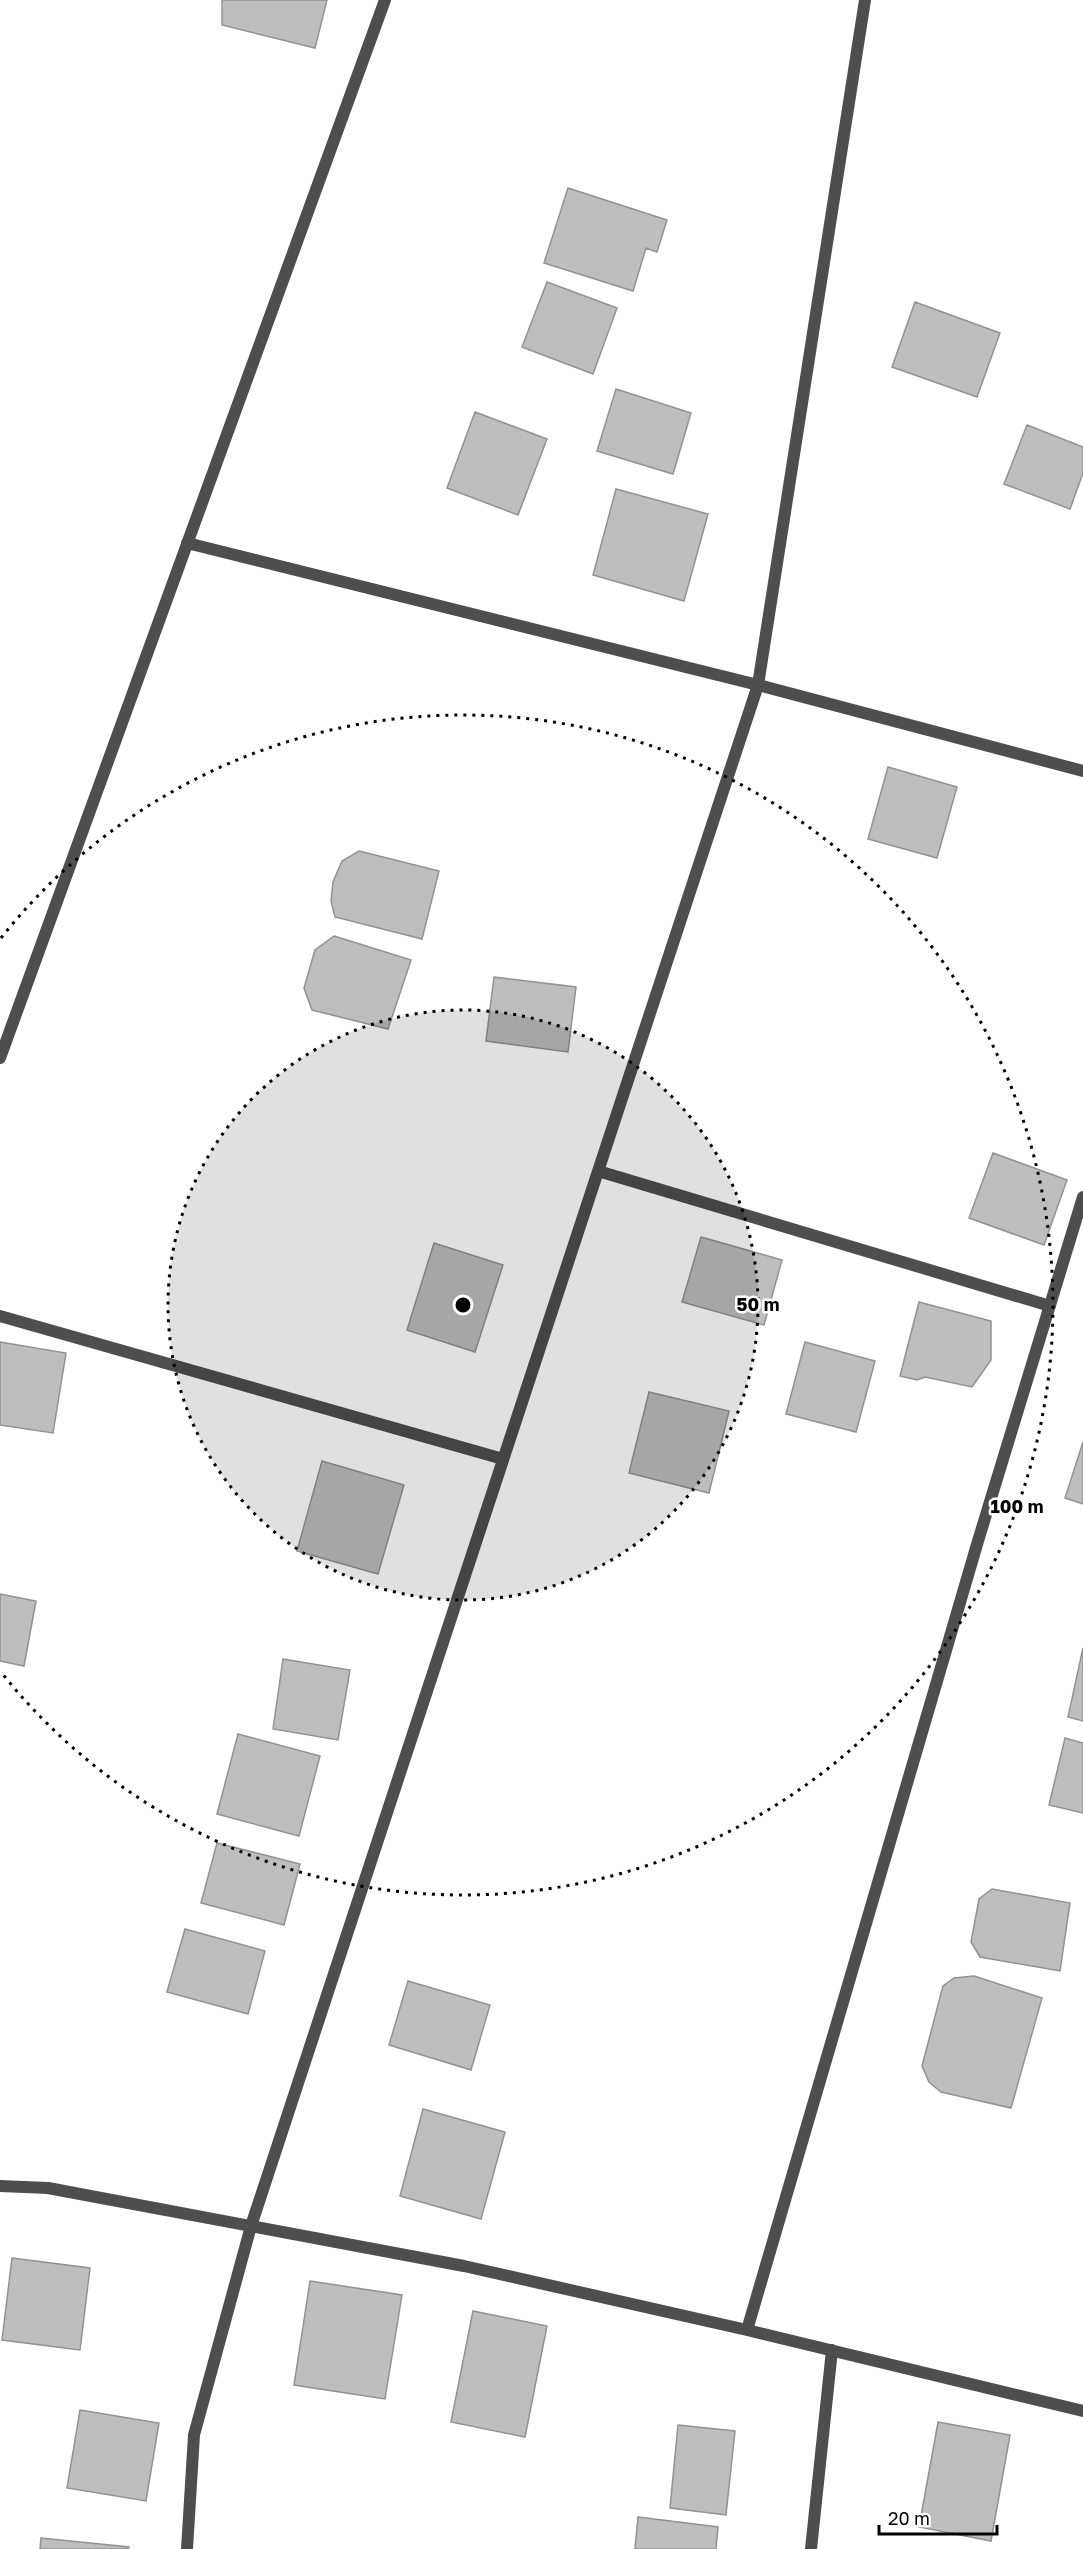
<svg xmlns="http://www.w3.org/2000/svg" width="1083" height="2549" viewBox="0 0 1083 2549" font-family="'Golos Text',sans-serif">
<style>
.building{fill:#bebebe;stroke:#929292;stroke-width:1.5}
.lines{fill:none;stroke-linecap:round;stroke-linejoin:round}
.minor{stroke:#4e4e4e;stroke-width:12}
.ring{fill:none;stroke:#000;stroke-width:3;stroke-dasharray:3 6}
.centre{fill:#000;stroke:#fff;stroke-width:3}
.ring-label{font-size:18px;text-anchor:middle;font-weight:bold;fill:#000;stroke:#fff;stroke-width:5;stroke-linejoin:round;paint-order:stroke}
</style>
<rect width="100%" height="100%" fill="#fff"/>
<!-- building -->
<path class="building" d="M222,0h105l-12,48 -93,-23z
M568,188l99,32 -10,32 -11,-4 -13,43 -89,-28z
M547,282l70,26 -24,66 -71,-27z
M915,302l85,31 -23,64 -85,-30z
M616,389l75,24 -18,61 -76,-23z
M475,412l72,27 -29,76 -71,-27z
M1027,425l56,22v26l-13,36 -66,-25z
M616,489l92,25 -24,87 -91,-26z
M888,767l69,20 -20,71 -69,-19z
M359,851l80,20 -17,68 -87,-22 -4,-16 2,-19 9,-21z
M334,936l77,24 -23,69 -76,-19 -8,-22 11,-38z
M494,977l82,10 -8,65 -82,-11z
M993,1153l74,27 -23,65 -75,-27z
M701,1237l81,23 -18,65 -82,-23z
M434,1243l69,22 -28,87 -68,-22z
M919,1302l72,19v39l-19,27 -47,-10 -8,3 -17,-4z
M0,1342l66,11 -13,80 -53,-8z
M805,1342l70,19 -19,71 -70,-18z
M649,1392l80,19 -20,82 -80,-20z
M1083,1442v62l-18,-6z
M322,1461l82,24 -26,89 -81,-23z
M0,1594l36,7 -12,65 -24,-5z
M1083,1648v73l-15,-4z
M283,1659l67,11 -12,70 -65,-11z
M238,1734l82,22 -21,80 -82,-22z
M1065,1738l18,5v70l-34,-8z
M217,1843l83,21 -16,61 -83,-22z
M992,1889l78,14 -10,68 -80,-14 -9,-15 8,-43z
M185,1929l80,22 -17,63 -81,-22z
M974,1976l68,22 -31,110 -70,-16 -12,-10 -7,-16 21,-80 11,-8z
M408,1981l82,24 -19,65 -82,-25z
M423,2109l82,23 -24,87 -81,-23z
M12,2258l78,10 -10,82 -78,-10z
M310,2281l92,14 -17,104 -91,-14z
M473,2311l74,15 -22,111 -74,-15z
M80,2410l79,13 -13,78 -79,-13z
M938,2422l72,13 -19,106 -72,-14z
M678,2425l57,6 -9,84 -56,-7z
M638,2517l80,10 -2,22h-81z
M41,2538l88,9 -1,2h-88z"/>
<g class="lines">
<!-- minor -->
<path class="minor" d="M187,543l571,142 325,86
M0,1058l385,-1058
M598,1171l452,135
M0,1316l503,143
M0,2186l48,2 416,78 283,64 336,81
M747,2330l231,-789 105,-344
M187,2549l7,-114 57,-209 507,-1541 107,-685
M811,2549l21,-199"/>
</g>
<!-- distance rings -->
<circle cx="463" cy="1305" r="295" fill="#000" fill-opacity=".12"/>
<g class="ring">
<circle cx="463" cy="1305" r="295"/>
<path d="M1 938A590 590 0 1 1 1 1672"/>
</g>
<circle cx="463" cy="1305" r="9" class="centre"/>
<g class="ring-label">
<text x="758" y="1311">50 m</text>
<text x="1017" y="1513">100 m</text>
</g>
<!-- scale -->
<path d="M879 2525v9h118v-9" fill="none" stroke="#000000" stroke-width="3"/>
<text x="888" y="2525" font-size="18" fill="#000000" stroke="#ffffff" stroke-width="4.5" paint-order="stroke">20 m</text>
</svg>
